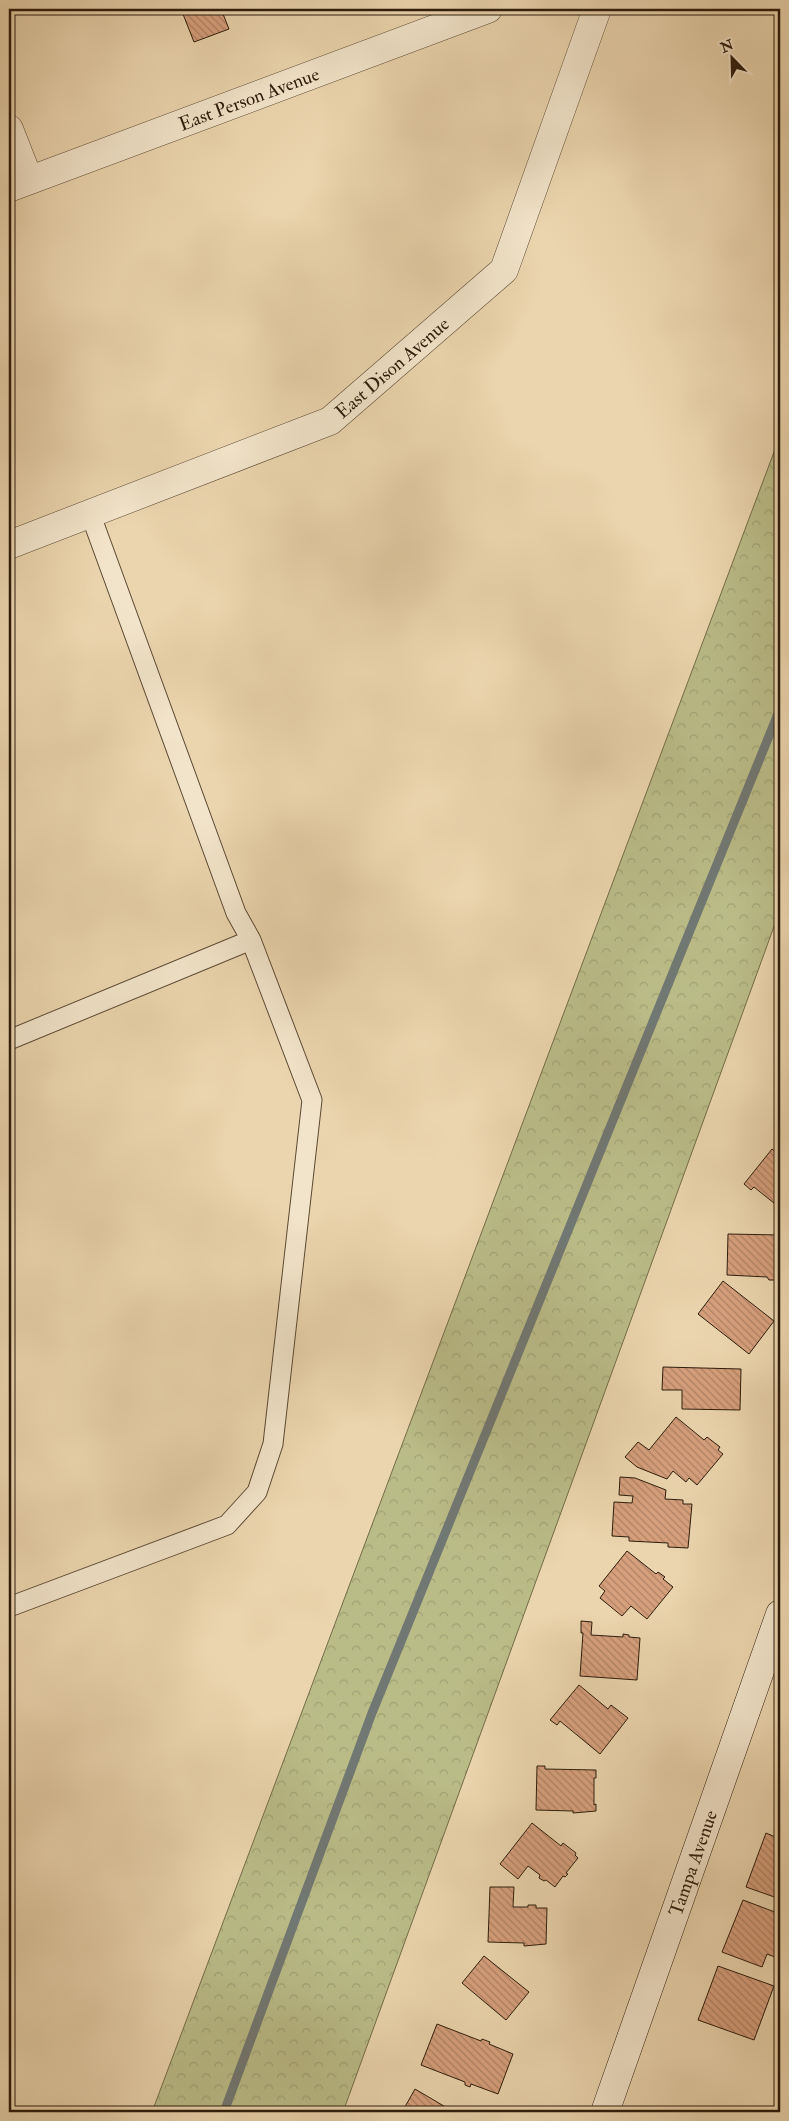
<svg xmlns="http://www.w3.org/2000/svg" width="789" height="2121" viewBox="0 0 789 2121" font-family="'IM FELL Double Pica',serif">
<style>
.forest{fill:url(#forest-crowns);stroke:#736c4a}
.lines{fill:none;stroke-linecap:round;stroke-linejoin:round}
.stream{stroke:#717873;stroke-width:9}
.building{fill:url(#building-back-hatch);stroke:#2c1c0c}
.lane-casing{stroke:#5c4a34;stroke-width:21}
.street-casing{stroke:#5c4a34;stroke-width:29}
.secondary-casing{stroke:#2c1c0c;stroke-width:29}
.lane{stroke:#f2e4ca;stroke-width:19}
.street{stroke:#f2e4ca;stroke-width:28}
.secondary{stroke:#f2e4ca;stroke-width:28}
.labels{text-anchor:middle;stroke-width:4.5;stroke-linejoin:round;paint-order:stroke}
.street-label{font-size:19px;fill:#2c1c0c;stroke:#f2e4ca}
</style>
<defs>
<pattern id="forest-crowns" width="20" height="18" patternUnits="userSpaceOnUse" patternTransform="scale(1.25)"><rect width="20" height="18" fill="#babc88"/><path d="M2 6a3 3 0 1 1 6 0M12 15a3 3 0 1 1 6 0" fill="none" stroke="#a0a174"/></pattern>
<pattern id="building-back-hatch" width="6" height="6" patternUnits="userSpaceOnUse" patternTransform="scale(1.25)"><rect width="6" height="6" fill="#d7a07d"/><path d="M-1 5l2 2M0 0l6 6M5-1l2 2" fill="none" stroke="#af8265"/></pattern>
</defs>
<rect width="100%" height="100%" fill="#ebd5ae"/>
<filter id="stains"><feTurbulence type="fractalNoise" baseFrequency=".004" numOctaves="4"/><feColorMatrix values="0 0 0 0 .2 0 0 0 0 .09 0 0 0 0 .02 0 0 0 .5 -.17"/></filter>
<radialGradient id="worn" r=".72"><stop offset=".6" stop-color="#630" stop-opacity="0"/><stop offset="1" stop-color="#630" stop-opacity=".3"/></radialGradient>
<!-- forest -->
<path class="forest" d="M780,436v474l-437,1202h-191z"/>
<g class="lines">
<!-- stream -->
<path class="stream" d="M224,2112l148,-399 408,-1004"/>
</g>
<!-- building -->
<path class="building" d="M181,9h40l8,20 -35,13z
M777,1096h3v45h-5z
M772,1149l8,6v53l-26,-21 -3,3 -7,-6z
M728,1234l52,1v45h-11l-2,-3 -40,-2z
M723,1281l51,40 -25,33 -51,-40z
M663,1367l78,2 -1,41 -58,-1v-19h-20z
M676,1417l28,23 3,-3 13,10 -2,3 5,4 -26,31 -8,-7 -3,4 -13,-11 -6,8 -30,-12 -12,-10 13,-15 11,8z
M620,1477l15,1 31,12 -1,9 18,1v4h9l-4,44 -20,-1v-4l-39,-2v-4l-17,-1 2,-34 18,1 1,-7 -14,-1z
M627,1551l29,23 2,-2 7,5 -2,2 10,8 -26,32 -16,-13 -9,10 -22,-18 5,-7 -6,-5z
M581,1621l11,1 -1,13 32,2v-3l6,1v2l11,1 -3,42 -57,-4 3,-43h-2z
M579,1685l29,24 3,-4 17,13 -28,36 -40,-33 -3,4 -7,-5z
M537,1766h8v3l51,1v8h-2v27l2,-1v7l-23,2v-2l-37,-1z
M532,1823l29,23 2,-3 13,10 -1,2 3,3 -12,15 2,1 -3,3 -2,-1 -8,11 -9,-7 -2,1 -5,-3 1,-3 -12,-9 -10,13 -18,-15z
M766,1833l14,6v60l-34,-12z
M490,1887h24l-1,20h15v-2h8v3h11l-1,36 -22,2v-3l-36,-1z
M743,1900l37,14v45l-13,-5 -5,13 -40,-15z
M484,1956l45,36 -23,28 -44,-37z
M718,1966l56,20 -20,54 -56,-20z
M437,2024l44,17 1,-2 8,3 -1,2 24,10 -15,40 -27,-10 -1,3 -5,-2v-3l-44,-17z
M415,2089l39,23h-52z"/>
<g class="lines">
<defs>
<path id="lane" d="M9,1040l242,-100 -15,-27 -146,-400
M9,1607l218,-82 30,-33 16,-48 39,-344 -61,-160"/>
<g id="street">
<path d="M9,129l20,51"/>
<path id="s1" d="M9,188l479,-179"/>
<path id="s2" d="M9,545l321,-124 174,-151 93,-261"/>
</g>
<g id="secondary">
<path id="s3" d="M605,2112l175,-498"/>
</g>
</defs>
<!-- lane casing -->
<use href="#lane" class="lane-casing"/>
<!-- street casing -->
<use href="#street" class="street-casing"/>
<!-- secondary casing -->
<use href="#secondary" class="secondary-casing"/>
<!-- lane -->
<use href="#lane" class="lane"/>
<!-- street -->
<use href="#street" class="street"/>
<!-- secondary -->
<use href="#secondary" class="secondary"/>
</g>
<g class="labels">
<!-- street labels -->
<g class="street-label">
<text dy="7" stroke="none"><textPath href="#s1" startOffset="256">East Person Avenue</textPath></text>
<text dy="7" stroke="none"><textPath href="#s2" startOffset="426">East Dison Avenue</textPath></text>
<text dy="7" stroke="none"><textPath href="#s3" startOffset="264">Tampa Avenue</textPath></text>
</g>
</g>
<!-- margin -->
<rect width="789" height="2121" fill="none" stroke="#ebd5ae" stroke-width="30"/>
<rect x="10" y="10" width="769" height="2101" fill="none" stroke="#2c1c0c" stroke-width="2.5"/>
<rect x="15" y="15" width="759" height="2091" fill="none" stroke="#2c1c0c"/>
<!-- north arrow -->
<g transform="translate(732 58) rotate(337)" stroke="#f2e4ca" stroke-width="4" paint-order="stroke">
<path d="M0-4L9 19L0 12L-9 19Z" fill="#2c1c0c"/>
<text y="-8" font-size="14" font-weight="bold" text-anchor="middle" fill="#2c1c0c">N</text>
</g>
<rect width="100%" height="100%" filter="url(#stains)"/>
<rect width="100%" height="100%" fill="url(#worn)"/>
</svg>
